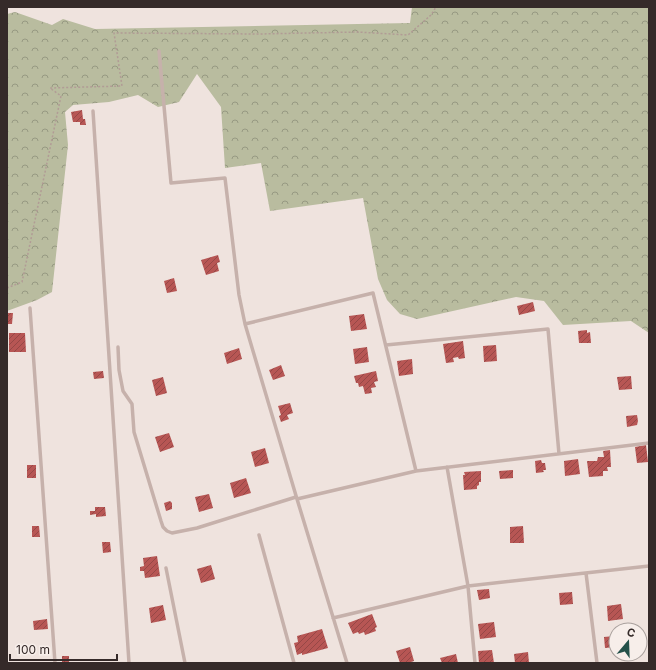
<svg xmlns="http://www.w3.org/2000/svg" width="656" height="670" viewBox="0 0 656 670" font-family="Inter,sans-serif">
<style>
.forest{fill:url(#forest-crowns)}
.building{fill:url(#building-hatch)}
.lines{fill:none;stroke-linecap:round;stroke-linejoin:round}
.path{stroke:#b19b95;stroke-width:1.5;stroke-dasharray:2 2;stroke-linecap:butt}
.lane{stroke:#c6b1ab;stroke-width:3.5}
</style>
<defs>
<pattern id="forest-crowns" width="20" height="18" patternUnits="userSpaceOnUse"><rect width="20" height="18" fill="#b9bc9f"/><path d="M2 6a3 3 0 1 1 6 0M12 15a3 3 0 1 1 6 0" fill="none" stroke="#979982"/></pattern>
<pattern id="building-hatch" width="6" height="6" patternUnits="userSpaceOnUse"><rect width="6" height="6" fill="#b75654"/><path d="M-1 1l2-2M0 6l6-6M5 7l2-2" fill="none" stroke="#964746"/></pattern>
</defs>
<rect width="100%" height="100%" fill="#efe3de"/>
<!-- forest -->
<path class="forest" d="M412,7h237v326l-18,-12 -68,4 -19,-24 -28,-4 -99,22 -17,-5 -13,-14 -9,-21 -15,-81 -93,13 -9,-48 -36,5 -4,-61 -24,-33 -18,28 -21,5 -20,-12 -29,7 -36,3 -8,7 3,33 -16,147 -15,8 -30,11v-297l8,-2 37,13 11,-6 32,10 315,-6z"/>
<!-- building -->
<path class="building" d="M82,110l1,9h2l1,6h-6v-3h-7l-2,-10z
M218,255l2,7 -3,1 2,8 -13,4 -5,-15z
M174,278l3,13 -10,2 -3,-12z
M533,302l2,9 -16,4 -2,-9z
M7,313h6l-1,11h-5z
M364,314l3,15 -16,2 -2,-15z
M587,330v3l3,-1 1,11h-12l-1,-12z
M9,333h16l1,19h-17z
M463,341l2,17 -6,1 -1,-2 -5,1 1,4 -8,1 -3,-19z
M496,345l1,16 -13,1 -1,-16z
M367,347l2,15 -14,2 -2,-15z
M239,348l3,11 -15,5 -3,-11z
M412,359l1,15 -14,2 -2,-15z
M281,365l4,11 -12,4 -4,-10z
M103,371l1,7 -10,1 -1,-7z
M376,371l2,10 -4,1 2,5 -5,1 1,5 -7,1 -2,-8 -4,1 -1,-4h-2l-2,-7z
M631,376l1,13 -13,1 -2,-13z
M163,377l4,16 -11,3 -4,-16z
M290,403l3,10 -6,2 2,4 -8,3 -2,-6 2,-1 -3,-9z
M637,415l1,6 -1,4 -10,2 -1,-11z
M169,433l5,14 -14,5 -5,-15z
M646,445l2,17 -11,1 -2,-16z
M265,448l4,15 -14,4 -4,-15z
M610,450l1,17h-4l1,4h-5v5l-14,1 -2,-16h10l1,-4h6l-1,-6z
M578,459l2,15 -15,2 -1,-15z
M541,460l1,3h3l1,7h-3l1,2 -8,1 -1,-12z
M27,465h9v13h-9z
M513,470v8l-13,1 -1,-8z
M481,471v11h-2v3l-2,1v3l-13,1 -1,-15h2l-1,-3z
M246,478l5,15 -17,5 -4,-15z
M209,494l4,14 -14,4 -4,-15z
M170,501l2,2v6l-6,2 -2,-8z
M95,507h10l1,9 -10,1v-3l-6,1v-4h5z
M32,526h7l1,11h-8z
M523,526l1,17h-14v-16z
M102,542h8l1,10 -8,1z
M157,556l3,20 -15,2 -1,-7h-4v-4l4,-1 -1,-8z
M211,565l4,14 -14,4 -4,-14z
M489,589l1,9 -11,2 -2,-10z
M572,592l1,12 -13,1 -1,-12z
M621,604l2,15 -15,2 -1,-15z
M163,605l3,15 -15,3 -2,-15z
M372,614l5,13 -2,1 1,3 -11,4 -1,-3 -5,2 -1,-2 -5,2 -5,-11z
M47,619l1,10 -14,1 -1,-9z
M494,622l2,15 -16,2 -2,-15z
M322,629l6,19 -26,7v-2l-5,2 -3,-12 4,-1 -1,-6z
M614,636l1,11 -10,1 -1,-11z
M410,647l4,14 -6,2h-8l-4,-12z
M492,650l2,13h-15l-1,-12z
M528,652l1,11h-14l-1,-9z
M456,654l2,9h-16l-2,-5z
M62,656h7v7h-7z"/>
<g class="lines">
<!-- path -->
<path class="path" d="M7,288l15,-6 39,-186 -11,-8 72,-2 -8,-53 146,1 97,-2 51,3 23,-20 5,-8"/>
<!-- lane -->
<path class="lane" d="M159,51l12,132 54,-5 14,117 6,29 52,175 50,164
M93,111l36,552
M30,308l25,355
M245,324l128,-31 43,178
M386,345l162,-16 11,125
M118,347l1,23 4,21 9,13 2,28 27,89 2,6 4,4 5,2 25,-5 99,-31
M447,467l21,119 7,77
M297,499l119,-28 233,-28
M259,535l35,128
M166,568l19,95
M586,573l11,90
M333,618l135,-32 181,-20"/>
</g>
<!-- border -->
<rect width="656" height="670" fill="none" stroke="#352a29" stroke-width="16"/>
<!-- north arrow -->
<g transform="translate(628 642) rotate(19)"><circle r="19" fill="#f7eeea" stroke="#a9a09d"/>
<path d="M0-3L7 15L0 10L-7 15Z" fill="#24514a"/>
<text y="-6" font-size="11" font-weight="bold" text-anchor="middle" fill="#352a29">С</text>
</g>
<!-- scale -->
<path d="M10 654v6h107v-6" fill="none" stroke="#352a29" stroke-width="2"/>
<text x="16" y="654" font-size="12" fill="#352a29" stroke="#f7eeea" stroke-width="3" paint-order="stroke">100 m</text>
</svg>
